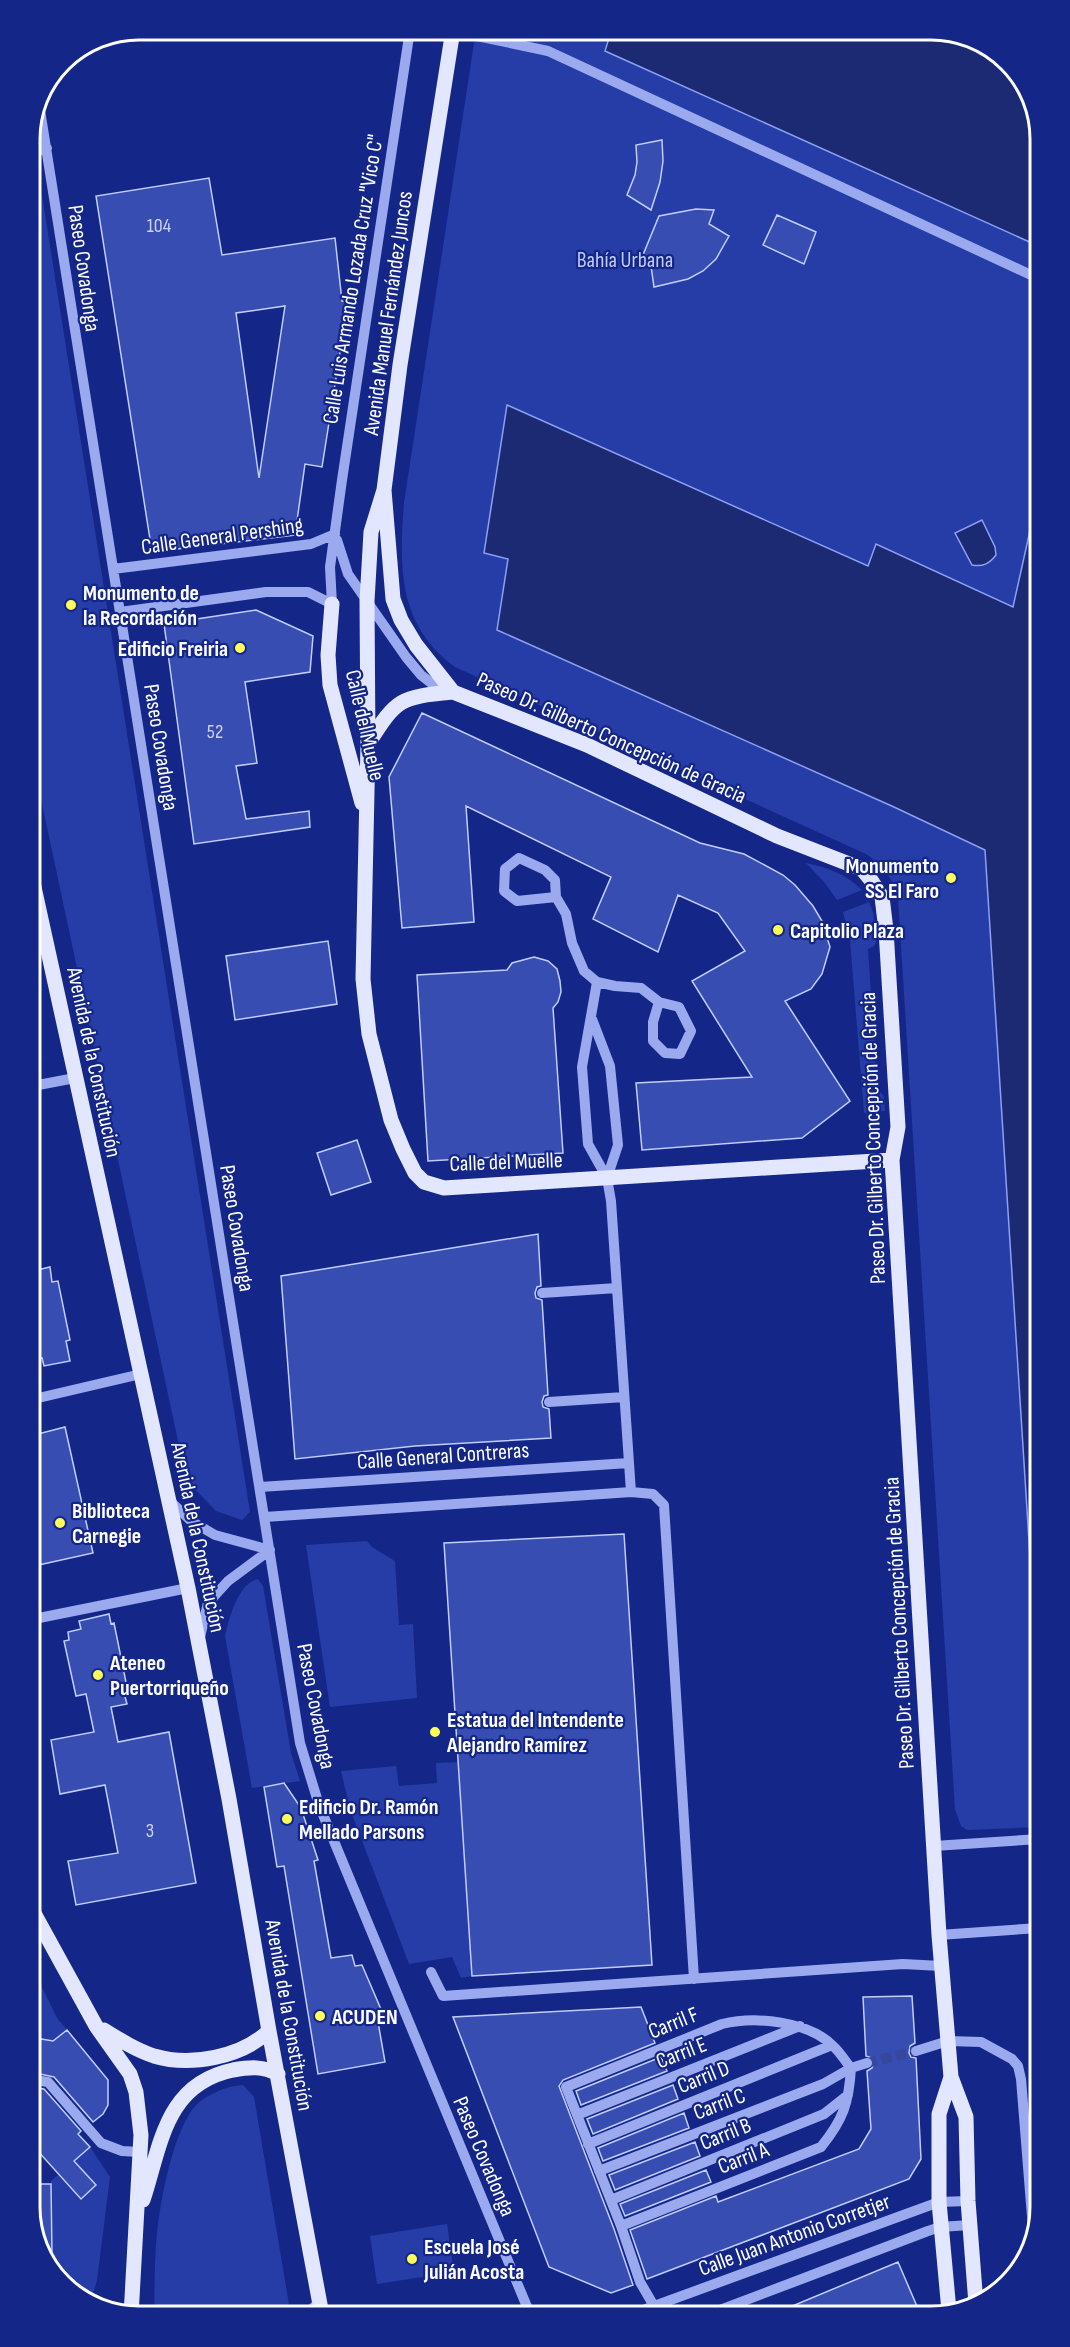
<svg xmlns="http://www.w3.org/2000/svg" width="1070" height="2347" viewBox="0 0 1070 2347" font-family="'Sofia Sans Condensed',sans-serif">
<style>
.green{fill:#263da8}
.water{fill:#1c2a74;stroke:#8da0f3;stroke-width:1.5}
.building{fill:#384db1;stroke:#c1ccfb;stroke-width:1.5;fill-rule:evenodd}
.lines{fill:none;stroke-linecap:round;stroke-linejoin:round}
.minor-tunnel{stroke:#37479b;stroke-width:10;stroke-dasharray:10 5;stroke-linecap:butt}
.minor{stroke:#9baaef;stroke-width:10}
.major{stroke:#e3e6ff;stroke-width:15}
.poi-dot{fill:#fffd59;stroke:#142789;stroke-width:2}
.labels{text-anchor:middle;stroke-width:4.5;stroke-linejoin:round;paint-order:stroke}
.number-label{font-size:20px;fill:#cdd2ec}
.park-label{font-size:22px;fill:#c1ccfb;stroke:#142789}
.street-label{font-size:22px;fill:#fff;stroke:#142789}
.poi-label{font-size:22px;font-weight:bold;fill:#fff;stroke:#142789;text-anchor:start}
.rim{fill:none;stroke:#fff;stroke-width:3}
</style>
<rect width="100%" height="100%" fill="#142789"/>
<!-- green -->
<path class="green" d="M476,30h131l4,2 -5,19 428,193 1,264 -21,99 -138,-62 -8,22 -360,-162 -24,148 24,5 386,249 91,43 54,848v129l-72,3 -6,-4 -6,-17 -57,-912c-6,-19 -15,-32 -32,-43l-411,-187c-57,-42 -56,-99 -51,-164z
M30,167l8,3 212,1342 -8,8 -26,-9 -24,-25 -8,-17 -152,-712z
M806,863c22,5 40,11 56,27l-25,10 -12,-17z
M869,902l4,10 3,30 -2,4 -6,3 9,138 7,10 1,14 -21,2 -14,-173 -7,-28z
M33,1019l9,41 -9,2z
M367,1541l5,6 23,14 4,64 14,-1 4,74 -87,9 -24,-162z
M258,1579l5,7 28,167 9,28 -48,7 -27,-152c4,-17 13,-53 33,-57z
M460,1762l12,214 -11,2 -9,-21 -43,7 -59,-155 -9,-38 55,-5 3,20 38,-3 -1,-20z
M35,1973l22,45 10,12 -14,11 -18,-3z
M243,2085l11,12 37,219 -137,1c1,-28 0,-56 3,-83 3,-33 17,-107 40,-130 13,-11 30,-18 46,-19z
M90,2147l20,30 -13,103 -6,20 -18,-5 -21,-30 -2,-12 2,-3 -1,-69 7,-6 23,24 15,-14 -22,-24z
M447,2224l7,48 -77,12 -7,-48z"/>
<!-- water -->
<path class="water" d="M607,30h331l59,23 37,51v140l-429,-193 6,-19z
M507,405l361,161 8,-22 137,63 22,-99 4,1190 -54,-848 -91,-43 -397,-177 11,-71 -24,-6z
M982,520l13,27 1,8c-7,9 -13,12 -24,10l-17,-32z"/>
<!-- building -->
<path class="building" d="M662,140l1,21 -3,21 -9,28 -24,-15 8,-20 2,-13 -1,-17z
M209,178l13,77 113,-17 7,63 6,1 -26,165 -17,-3 -10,71 -143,17 -56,-356zM285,306l-26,172 -23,-165z
M696,209l18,1 -5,14 20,12 -13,23 -13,12 -15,8 -34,8 -3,-21 -13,1 21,-51z
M777,215l39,17 -12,32 -41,-19z
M256,610l57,26 -3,36 -65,10 12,81 -21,3 10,53 63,-8 1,16 -116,17 -30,-220z
M422,713l278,130 44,11 39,21 12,10 18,21 9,15 8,26 -8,27 -11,15 -26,12 65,100 -48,37 -160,12 -6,-67 116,-6 -60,-96 53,-30 -27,-38 -40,-18 -20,57 -65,-33 18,-42 -145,-71 8,116 -72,6 -13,-151z
M328,941l9,63 -102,16 -9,-64z
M534,957l14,4 9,8 3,12 1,11 -3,10 -5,6 10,145 -135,8 -11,-186 90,-5 5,-7z
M357,1140l14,42 -40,13 -14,-42z
M538,1234l3,52 -4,1 -2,6 1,5 6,2 6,95 -4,1 -2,6 1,5 6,2 2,29 -136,8 -120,13 -14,-183z
M50,1267l2,15 6,-1 12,59 -4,1 4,20 -26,5 -2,-8 -8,2 -1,-89z
M65,1427l28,126 -59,13v-131z
M624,1534l28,431 -180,11 -28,-433z
M109,1614l2,10 3,-1 14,69 -4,1 3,11 -16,3 7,35 51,-10 27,151 -120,22 -8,-44 50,-8 -13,-68 -45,9 -9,-54 43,-8 -8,-38 -10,2 -12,-55 5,-1 -1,-8 13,-3 -2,-8z
M284,1783l17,25 17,52 -4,1 17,97 21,-3 3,11 7,-1 24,56 -8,1 7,40 -67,12 -34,-208 -7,1 -13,-80z
M912,1996l3,47 -5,3 -1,7 2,4 5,1 5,101 -12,20 -262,100 -17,-49 86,-34 2,6 141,-53 12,-20 -4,-58 5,-3 2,-4 -2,-6 -6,-2 -3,-59z
M641,2007l14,36 -92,37 -4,6 55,143 19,56 -22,8 -62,-26 -96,-250z
M67,2030l41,50v25l-5,9 -10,8 -39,-45 -19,-4v-35l18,3z
M661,2057l6,14 -86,34 -5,-14z
M673,2085l5,14 -85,35 -6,-15z
M36,2088l8,1 37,42 -3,3 12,13 -16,14 22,24 -15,14 -45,-50z
M684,2113l5,15 -86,33 -5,-13z
M695,2142l5,14 -85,34 -6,-15z
M706,2170l5,12 -86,34 -5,-12z
M36,2184h15l1,70 -13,-7 -3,-4z
M898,2262l21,49 -141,1z"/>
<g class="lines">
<!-- minor-tunnel -->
<path class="minor-tunnel" d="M867,2063l49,-12"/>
<!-- minor -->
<path class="minor" d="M453,31l95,20 483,224
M40,110l260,1633 19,62 211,509
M30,151l17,-3
M337,540l11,34 58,83 15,18 14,11 13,4
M113,569l198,-25 24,-10
M120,612l146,-20h42l24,12 -2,-37 12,-87 68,-450
M556,897l-39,4 -13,-10 1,-22 14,-11 26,12 10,10 1,17 10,17 6,29 12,28 13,11 18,4 26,2 18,14 20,5 12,24 -11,23 -15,-1 -12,-12v-19l6,-20
M597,982l-15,85 6,77 19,34 4,23 20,291
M592,1019l18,47 8,79 -11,33
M33,1086l42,-8
M542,1293l75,-5
M34,1399l107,-25
M549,1402l75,-5
M260,1487l369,-24
M168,1499l23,22 24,14 55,15
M265,1517l366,-25 22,2 11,11 30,474
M39,1618l149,-30
M200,1637l8,-34 20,-22 42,-31
M934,1846l105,-7
M939,1935l100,-7
M431,1972l12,24 460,-32 38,2
M916,2051l32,-10 33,1 31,17 6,7 3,13 12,150
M35,2080l13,2 53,61 21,8 18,1
M577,2115l223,-89
M588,2144l244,-99
M599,2171l224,-87 28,-16 16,-5
M611,2200l213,-86 24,-19
M621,2226l200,-79c22,-27 28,-44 30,-79
M635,2313l304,-111 29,-1
M667,2313l-6,-1 -7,-6 -14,-24 -19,-56 -55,-139 156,-63c33,-8 87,-3 111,22 7,6 12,15 18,22
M712,2313l216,-82 12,-4 30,-2
M305,2316l15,-15"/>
<!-- major -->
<path class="major" d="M453,30l-53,335 -16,125 -13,42 -4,69 1,143 -5,235 6,55 22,86 12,29 12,24 9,9 20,6 448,-28
M384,490l9,109 8,21 15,25 37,47 134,53 190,91 85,33 9,11 11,17 4,33 12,197 -6,33 47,775 12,142 15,40 2,84 8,103
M332,604l-4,51 2,30 32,118
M368,744c29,-46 32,-47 85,-52
M32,878l156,710 41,211 40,232 53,284
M35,1915l61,111 34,48 6,18 5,43 -10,181
M104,2030c16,10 32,20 50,26 37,11 87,1 115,-25
M143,2200c18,-55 22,-116 90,-130 17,-3 30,-4 45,4
M949,2311l-10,-109v-88l12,-37"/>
</g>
<!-- markers -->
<g class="poi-dot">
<circle cx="71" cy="605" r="6"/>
<circle cx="240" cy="648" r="6"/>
<circle cx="951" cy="878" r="6"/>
<circle cx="778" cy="930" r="6"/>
<circle cx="60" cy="1523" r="6"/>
<circle cx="98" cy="1675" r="6"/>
<circle cx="435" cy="1732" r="6"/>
<circle cx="287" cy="1819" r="6"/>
<circle cx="320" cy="2016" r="6"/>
<circle cx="412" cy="2259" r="6"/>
</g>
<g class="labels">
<!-- number labels -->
<g class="number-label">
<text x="159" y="232">104</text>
<text x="215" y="738">52</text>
<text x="150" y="1837">3</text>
</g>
<!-- park labels -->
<g class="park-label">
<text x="625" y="267">Bahía Urbana</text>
</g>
<!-- street labels -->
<g class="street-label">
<text transform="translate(85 268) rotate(82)" y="8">Paseo Covadonga</text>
<text transform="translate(352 279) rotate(-81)" y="8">Calle Luis Armando Lozada Cruz "Vico C"</text>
<text transform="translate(387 313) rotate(-82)" y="8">Avenida Manuel Fernández Juncos</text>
<text transform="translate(222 535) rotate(-8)" y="8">Calle General Pershing</text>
<text transform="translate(366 725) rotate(77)" y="8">Calle del Muelle</text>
<text transform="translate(612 737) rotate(24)" y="8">Paseo Dr. Gilberto Concepción de Gracia</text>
<text transform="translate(162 747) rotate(81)" y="8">Paseo Covadonga</text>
<text transform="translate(95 1062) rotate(78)" y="8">Avenida de la Constitución</text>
<text transform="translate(872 1138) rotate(-92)" y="8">Paseo Dr. Gilberto Concepción de Gracia</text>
<text transform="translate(506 1161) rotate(-2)" y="8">Calle del Muelle</text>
<text transform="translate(238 1228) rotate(81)" y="8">Paseo Covadonga</text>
<text transform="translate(443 1455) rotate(-4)" y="8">Calle General Contreras</text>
<text transform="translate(199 1537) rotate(78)" y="8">Avenida de la Constitución</text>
<text transform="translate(898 1623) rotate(-93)" y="8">Paseo Dr. Gilberto Concepción de Gracia</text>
<text transform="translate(317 1706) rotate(79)" y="8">Paseo Covadonga</text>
<text transform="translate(290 2015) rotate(80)" y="8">Avenida de la Constitución</text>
<text transform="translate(673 2022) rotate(-22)" y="8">Carril F</text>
<text transform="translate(681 2052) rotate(-21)" y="8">Carril E</text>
<text transform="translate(703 2076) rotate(-22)" y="8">Carril D</text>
<text transform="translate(719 2103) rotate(-21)" y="8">Carril C</text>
<text transform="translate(725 2133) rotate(-22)" y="8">Carril B</text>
<text transform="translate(485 2156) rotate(67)" y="8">Paseo Covadonga</text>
<text transform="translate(743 2157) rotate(-21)" y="8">Carril A</text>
<text transform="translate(794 2234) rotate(-20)" y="8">Calle Juan Antonio Corretjer</text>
</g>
<!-- poi labels -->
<g class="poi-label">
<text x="83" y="600">Monumento de<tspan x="83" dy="25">la Recordación</tspan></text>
<text x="228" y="656" text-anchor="end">Edificio Freiria</text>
<text x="939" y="873" text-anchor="end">Monumento<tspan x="939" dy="25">SS El Faro</tspan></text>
<text x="790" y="938">Capitolio Plaza</text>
<text x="72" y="1518">Biblioteca<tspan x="72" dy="25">Carnegie</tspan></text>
<text x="110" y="1670">Ateneo<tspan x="110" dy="25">Puertorriqueño</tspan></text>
<text x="447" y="1727">Estatua del Intendente<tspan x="447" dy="25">Alejandro Ramírez</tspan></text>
<text x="299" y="1814">Edificio Dr. Ramón<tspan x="299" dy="25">Mellado Parsons</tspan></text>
<text x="332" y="2024">ACUDEN</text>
<text x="424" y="2254">Escuela José<tspan x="424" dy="25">Julián Acosta</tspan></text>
</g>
</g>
<!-- crop -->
<path d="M0 0H1070V2347H0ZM139 40H931A99 99 0 0 1 1030 139V2207A99 99 0 0 1 931 2306H139A99 99 0 0 1 40 2207V139A99 99 0 0 1 139 40Z" fill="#142789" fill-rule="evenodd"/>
<path class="rim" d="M139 40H931A99 99 0 0 1 1030 139V2207A99 99 0 0 1 931 2306H139A99 99 0 0 1 40 2207V139A99 99 0 0 1 139 40Z"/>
</svg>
